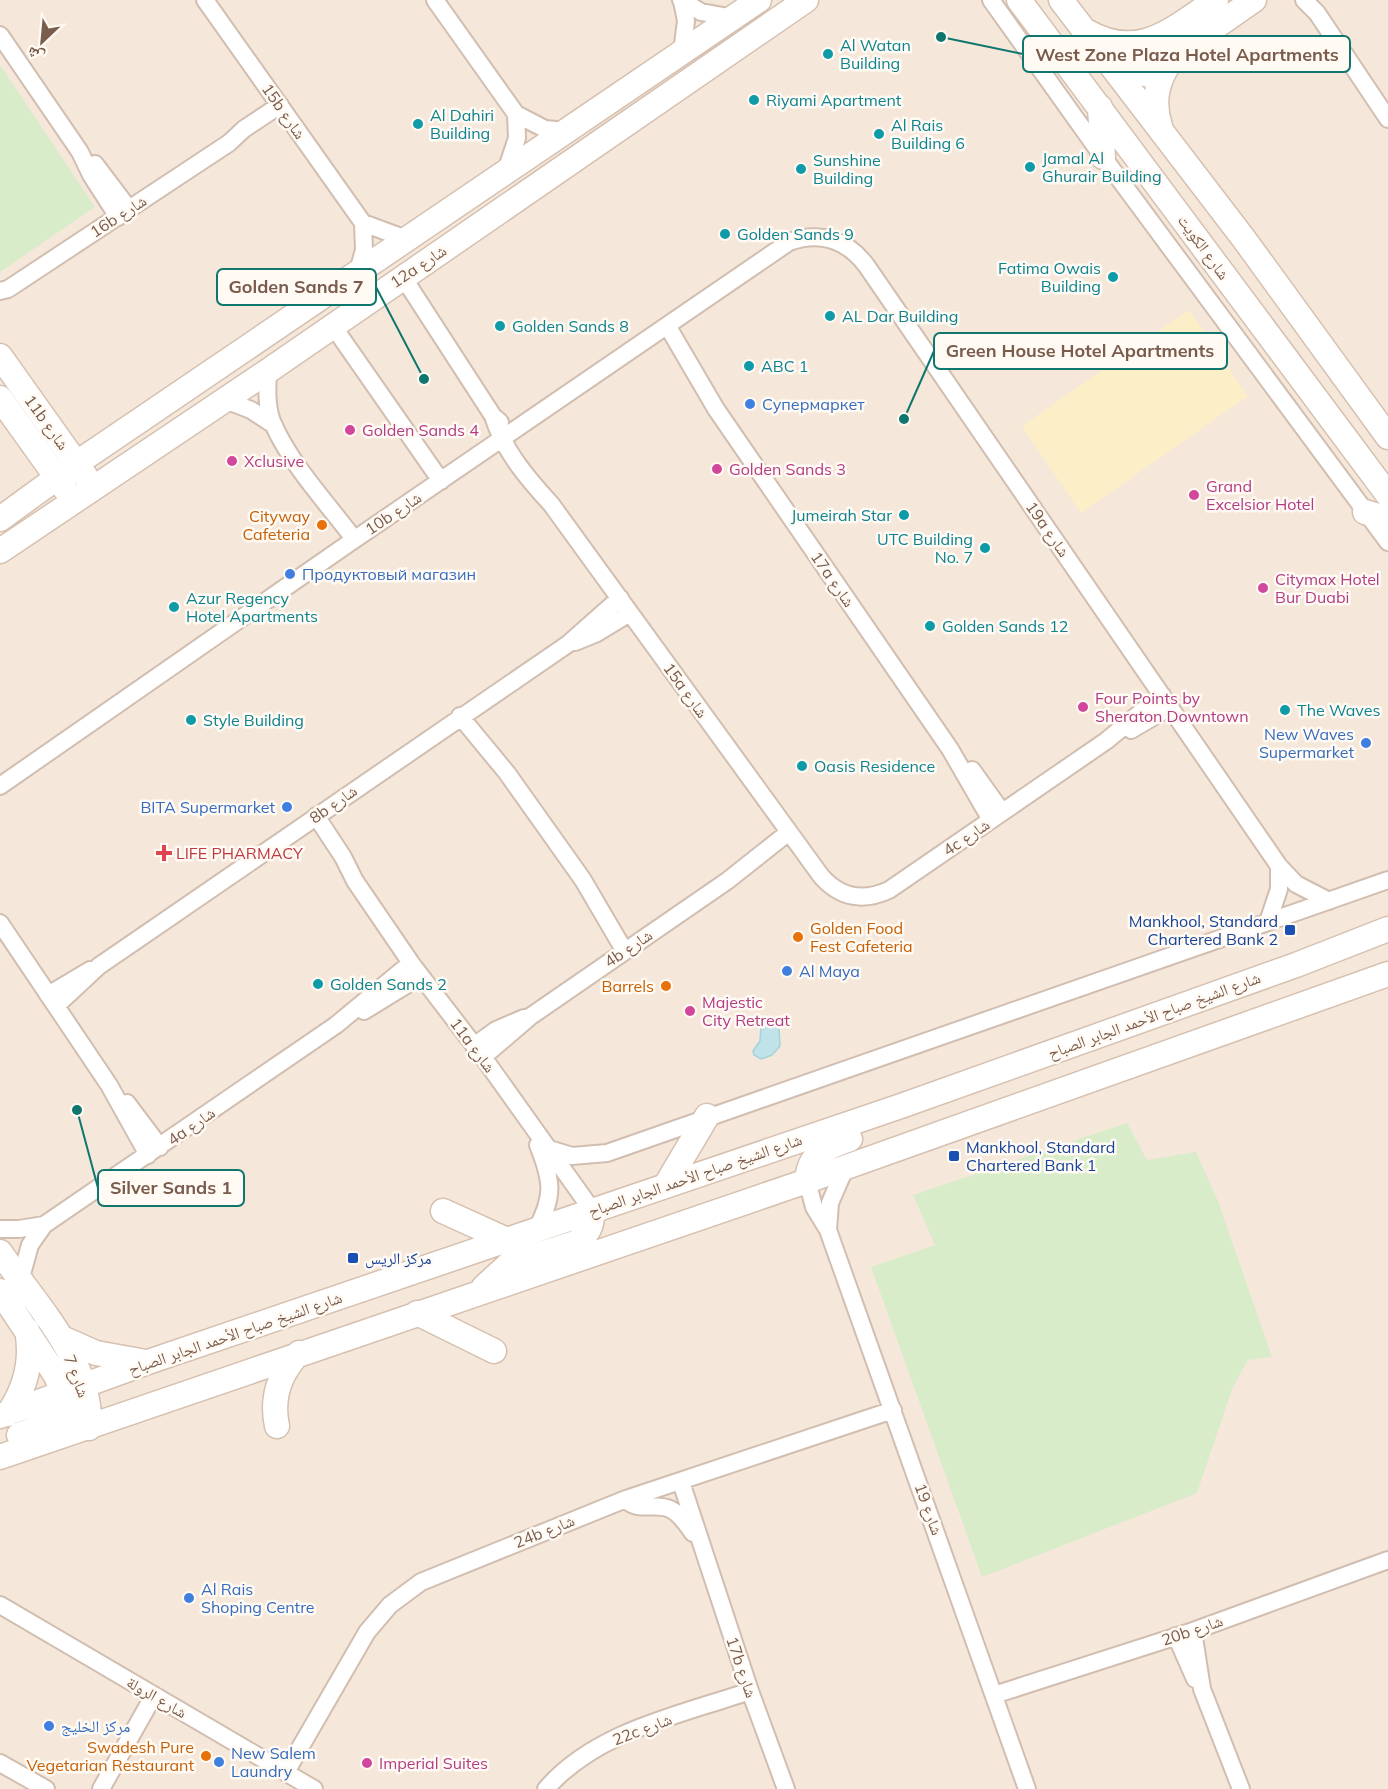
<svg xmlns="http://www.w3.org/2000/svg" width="1388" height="1789" viewBox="0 0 1388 1789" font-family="Mulish,'Noto Naskh Arabic',sans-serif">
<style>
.residential{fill:#f5e8da}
.green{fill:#d8ecc9}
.sand{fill:#fcefc7}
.water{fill:#bfe3e8;stroke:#a5d3da;stroke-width:1.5}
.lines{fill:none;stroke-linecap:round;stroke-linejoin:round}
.street-casing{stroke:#d1beb0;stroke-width:20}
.secondary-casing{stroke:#d6c0b0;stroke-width:27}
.street{stroke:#fff;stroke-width:16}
.secondary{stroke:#fff;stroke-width:24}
.culture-dot{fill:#0f9aa8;stroke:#fffaf3;stroke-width:2}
.shop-dot{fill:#3f7fe0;stroke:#fffaf3;stroke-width:2}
.hotel-dot{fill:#d1479c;stroke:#fffaf3;stroke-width:2}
.food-dot{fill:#e8710a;stroke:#fffaf3;stroke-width:2}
.health-dot{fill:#e0444e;stroke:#fffaf3;stroke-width:2}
.transit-dot{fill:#1a4fb4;stroke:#fffaf3;stroke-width:2}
.labels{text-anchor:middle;stroke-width:5;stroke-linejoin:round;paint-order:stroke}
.culture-label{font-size:16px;fill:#0d838f;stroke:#fffaf3;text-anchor:start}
.street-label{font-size:16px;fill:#7a5c4d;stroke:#fffaf3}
.shop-label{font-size:16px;fill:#366cbe;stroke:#fffaf3;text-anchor:start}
.hotel-label{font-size:16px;fill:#b23c85;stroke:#fffaf3;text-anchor:start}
.food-label{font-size:16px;fill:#c56008;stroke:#fffaf3;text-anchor:end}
.health-label{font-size:16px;fill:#be3a42;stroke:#fffaf3;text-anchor:start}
.transit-label{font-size:16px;fill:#164399;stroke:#fffaf3;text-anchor:start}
.leader{fill:none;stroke:#0f766e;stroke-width:2}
.callout-dot{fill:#0f766e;stroke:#fffaf3;stroke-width:2}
.callout{fill:#fffaf3;stroke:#0f766e;stroke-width:2}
.callout-label{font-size:18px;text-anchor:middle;font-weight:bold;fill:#7a5c4d}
</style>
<rect width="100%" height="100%" fill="#fdf6ec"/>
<!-- residential -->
<path class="residential" d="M0,0h1388v1789h-1388z"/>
<!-- green -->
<path class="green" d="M0,65l95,142 -95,65z
M1127,1123l20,37 49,-8 22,49 54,156 -24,3 -16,29 -35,104 -215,84 -111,-310 64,-22 -22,-50z"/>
<!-- sand -->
<path class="sand" d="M1189,310l59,86 -167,117 -59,-87z"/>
<!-- water -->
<path class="water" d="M766,1022l8,1 5,6 1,17 -8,9 -11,4 -7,-4 -1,-4 7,-10 1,-15z"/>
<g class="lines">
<defs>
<path id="street" d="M205,0l158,223 46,17
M435,0l81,114 29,15 22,2
M681,0l20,12 33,6
M991,0l112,157 285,385
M1304,0l13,13 71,106
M682,1l4,20 -4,31
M0,35l80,117 11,23 27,42
M95,164l34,45
M506,171l11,-33 -1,-24
M357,275l7,-25 -1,-27
M403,277l90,139 7,6
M0,291l8,-2 221,-146 15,-14 36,-24
M333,326l108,155
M668,327l48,82 234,340 41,71
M268,371c-1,18 -2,39 6,55 19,41 53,77 80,113
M225,400l26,10 23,15
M493,416c11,35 34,62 58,88l270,372c19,22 42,26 68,14l217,-149 56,-46
M575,642l22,-9 33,-20
M460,716l47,57 76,107 41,70
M1131,730l39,-23
M972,770l30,42
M0,786l345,-240 444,-304c31,-11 57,-3 77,23l413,601 17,18 33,17
M316,816l27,41 12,24 56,82 72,94 109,153
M1268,922l11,-33v-23
M0,923l109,162 39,70
M48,995l42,-25
M56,1006l43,-40 469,-322 52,-46
M364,1011l57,-35
M474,1046l22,-16 28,-12
M483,1057l48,-41 196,-135 62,-49
M127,1103l33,44
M549,1149l23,7 35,-3 781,-273
M807,1181l7,26 14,23 199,559
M0,1229h19l25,-4
M536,1230c19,-34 16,-50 2,-85
M828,1230l2,-27 16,-37
M20,1281l10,-36 14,-20 292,-200 75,-62
M681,1482l69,209 36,98
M626,1499c10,14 30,3 44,10 11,5 16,15 23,24
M0,1605l314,184
M1193,1631l9,58 39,100
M1176,1636l19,43
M994,1695l199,-64 195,-71
M0,1763l46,26
M286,1772l81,-140 23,-27 31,-23 205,-83 267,-89
M101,1789l53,-94
M546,1789c50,-58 134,-74 204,-98"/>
<path id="secondary" d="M1019,0l369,495
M1061,0l183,239 144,198
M1086,31c53,31 86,-2 130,-31
M1144,42l-11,16 3,13 13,4 20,-13
M1100,107l3,50
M1160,126c-9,-28 -2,-52 18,-73l76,-53
M0,356l86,121
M0,398l65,91
M1365,512l23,7
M0,519l77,-56 682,-463
M0,551l268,-180 538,-371
M807,1181c2,-29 20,-33 43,-42
M666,1185l41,-69
M443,1211l64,29
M0,1252c35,52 93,109 89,176
M484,1287l25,-23 66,-21c13,-8 18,-17 17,-33
M0,1291l55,83 20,43 14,11
M417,1313l77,38
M62,1338l34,15 50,9
M8,1414c18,-26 25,-53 19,-84
M0,1416l148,-54 753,-256 395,-141 92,-36
M277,1426c-6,-28 2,-52 22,-73
M19,1435c25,-9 45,-17 60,-39
M0,1457l807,-276 581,-207"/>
</defs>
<!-- street casing -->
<use href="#street" class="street-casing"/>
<!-- secondary casing -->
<use href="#secondary" class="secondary-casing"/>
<!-- street -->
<use href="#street" class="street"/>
<!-- secondary -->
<use href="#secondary" class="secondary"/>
</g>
<!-- markers -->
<g class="culture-dot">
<circle cx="828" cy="54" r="6"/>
<circle cx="754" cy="100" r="6"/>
<circle cx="418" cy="124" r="6"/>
<circle cx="879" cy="134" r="6"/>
<circle cx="1030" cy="167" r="6"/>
<circle cx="801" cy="169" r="6"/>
<circle cx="725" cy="234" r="6"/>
<circle cx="1113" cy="277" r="6"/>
<circle cx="830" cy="316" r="6"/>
<circle cx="500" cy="326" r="6"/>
<circle cx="749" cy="366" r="6"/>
<circle cx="904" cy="515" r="6"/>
<circle cx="985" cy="548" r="6"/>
<circle cx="174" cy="607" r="6"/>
<circle cx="930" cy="626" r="6"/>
<circle cx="1285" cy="710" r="6"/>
<circle cx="191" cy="720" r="6"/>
<circle cx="802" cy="766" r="6"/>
<circle cx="318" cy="984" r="6"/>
</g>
<g class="shop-dot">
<circle cx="750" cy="404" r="6"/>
<circle cx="290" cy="574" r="6"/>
<circle cx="1366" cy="743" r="6"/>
<circle cx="287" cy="807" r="6"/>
<circle cx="787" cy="971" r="6"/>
<circle cx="189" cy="1598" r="6"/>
<circle cx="49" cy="1726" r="6"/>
<circle cx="219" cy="1762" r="6"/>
</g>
<g class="hotel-dot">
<circle cx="350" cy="430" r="6"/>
<circle cx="232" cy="461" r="6"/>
<circle cx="717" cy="469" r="6"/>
<circle cx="1194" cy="495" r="6"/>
<circle cx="1263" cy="588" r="6"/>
<circle cx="1083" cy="707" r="6"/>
<circle cx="690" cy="1011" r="6"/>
<circle cx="367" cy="1763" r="6"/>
</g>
<g class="food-dot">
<circle cx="322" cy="525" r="6"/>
<circle cx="798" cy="937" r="6"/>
<circle cx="666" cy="986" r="6"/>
<circle cx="206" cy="1756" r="6"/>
</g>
<path class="health-dot" d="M161 844h6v6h6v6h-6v6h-6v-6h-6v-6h6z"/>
<g class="transit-dot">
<rect x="1284" y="924" width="12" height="12" rx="3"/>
<rect x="948" y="1150" width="12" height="12" rx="3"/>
<rect x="347" y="1252" width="12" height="12" rx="3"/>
</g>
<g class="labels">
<!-- culture labels -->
<g class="culture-label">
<text x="840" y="51">Al Watan<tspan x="840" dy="18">Building</tspan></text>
<text x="766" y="106">Riyami Apartment</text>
<text x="430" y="121">Al Dahiri<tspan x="430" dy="18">Building</tspan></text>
<text x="891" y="131">Al Rais<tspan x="891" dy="18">Building 6</tspan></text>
<text x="1042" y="164">Jamal Al<tspan x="1042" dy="18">Ghurair Building</tspan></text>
<text x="813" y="166">Sunshine<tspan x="813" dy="18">Building</tspan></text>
<text x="737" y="240">Golden Sands 9</text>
<text x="1101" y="274" text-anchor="end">Fatima Owais<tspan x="1101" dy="18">Building</tspan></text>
<text x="842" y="322">AL Dar Building</text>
<text x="512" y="332">Golden Sands 8</text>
<text x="761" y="372">ABC 1</text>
<text x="892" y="521" text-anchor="end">Jumeirah Star</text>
<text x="973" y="545" text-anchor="end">UTC Building<tspan x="973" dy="18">No. 7</tspan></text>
<text x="186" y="604">Azur Regency<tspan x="186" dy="18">Hotel Apartments</tspan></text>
<text x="942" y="632">Golden Sands 12</text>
<text x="1297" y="716">The Waves</text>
<text x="203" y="726">Style Building</text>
<text x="814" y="772">Oasis Residence</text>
<text x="330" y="990">Golden Sands 2</text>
</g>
<!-- street labels -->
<g class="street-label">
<text transform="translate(284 111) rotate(55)" y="6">15b شارع</text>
<text transform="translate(118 216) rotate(-33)" y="6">16b شارع</text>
<text transform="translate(1204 247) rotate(54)" y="6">شارع الكويت</text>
<text transform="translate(418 266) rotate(-34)" y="6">12a شارع</text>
<text transform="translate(47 422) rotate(54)" y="6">11b شارع</text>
<text transform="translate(393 513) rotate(-34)" y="6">10b شارع</text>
<text transform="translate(1048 529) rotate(55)" y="6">19a شارع</text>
<text transform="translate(833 579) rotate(55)" y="6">17a شارع</text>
<text transform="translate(686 690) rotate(54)" y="6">15a شارع</text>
<text transform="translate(333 804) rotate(-35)" y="6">8b شارع</text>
<text transform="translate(966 837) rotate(-34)" y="6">4c شارع</text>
<text transform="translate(628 948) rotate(-34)" y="6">4b شارع</text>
<text transform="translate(1154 1015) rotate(-20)" y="6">شارع الشيخ صباح الأحمد الجابر الصباح</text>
<text transform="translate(473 1045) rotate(53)" y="6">11a شارع</text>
<text transform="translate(191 1126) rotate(-35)" y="6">4a شارع</text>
<text transform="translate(695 1175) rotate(-19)" y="6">شارع الشيخ صباح الأحمد الجابر الصباح</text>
<text transform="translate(235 1333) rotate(-19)" y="6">شارع الشيخ صباح الأحمد الجابر الصباح</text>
<text transform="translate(77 1376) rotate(69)" y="6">شارع 7</text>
<text transform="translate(929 1509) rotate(70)" y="6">شارع 19</text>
<text transform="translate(544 1531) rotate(-22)" y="6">24b شارع</text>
<text transform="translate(1192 1630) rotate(-19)" y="6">20b شارع</text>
<text transform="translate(742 1667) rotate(71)" y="6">17b شارع</text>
<text transform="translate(157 1697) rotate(30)" y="6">شارع الرولة</text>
<text transform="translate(642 1729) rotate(-21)" y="6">22c شارع</text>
</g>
<!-- shop labels -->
<g class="shop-label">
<text x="762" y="410">Супермаркет</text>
<text x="302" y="580">Продуктовый магазин</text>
<text x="1354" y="740" text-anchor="end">New Waves<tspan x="1354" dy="18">Supermarket</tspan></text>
<text x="275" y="813" text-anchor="end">BITA Supermarket</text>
<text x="799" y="977">Al Maya</text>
<text x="201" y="1595">Al Rais<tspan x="201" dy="18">Shoping Centre</tspan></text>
<text x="61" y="1732">مركز الخليج</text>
<text x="231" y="1759">New Salem<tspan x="231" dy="18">Laundry</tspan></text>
</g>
<!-- hotel labels -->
<g class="hotel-label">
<text x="362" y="436">Golden Sands 4</text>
<text x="244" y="467">Xclusive</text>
<text x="729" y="475">Golden Sands 3</text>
<text x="1206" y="492">Grand<tspan x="1206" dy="18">Excelsior Hotel</tspan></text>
<text x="1275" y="585">Citymax Hotel<tspan x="1275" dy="18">Bur Duabi</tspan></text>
<text x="1095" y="704">Four Points by<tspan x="1095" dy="18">Sheraton Downtown</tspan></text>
<text x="702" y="1008">Majestic<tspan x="702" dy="18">City Retreat</tspan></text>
<text x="379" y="1769">Imperial Suites</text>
</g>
<!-- food labels -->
<g class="food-label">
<text x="310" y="522">Cityway<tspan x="310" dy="18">Cafeteria</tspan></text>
<text x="810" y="934" text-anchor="start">Golden Food<tspan x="810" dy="18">Fest Cafeteria</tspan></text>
<text x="654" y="992">Barrels</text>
<text x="194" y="1753">Swadesh Pure<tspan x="194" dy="18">Vegetarian Restaurant</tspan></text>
</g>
<!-- health labels -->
<g class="health-label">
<text x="176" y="859">LIFE PHARMACY</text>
</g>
<!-- transit labels -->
<g class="transit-label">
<text x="1278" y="927" text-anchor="end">Mankhool, Standard<tspan x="1278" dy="18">Chartered Bank 2</tspan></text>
<text x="966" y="1153">Mankhool, Standard<tspan x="966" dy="18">Chartered Bank 1</tspan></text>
<text x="365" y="1264">مركز الريس</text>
</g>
</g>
<!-- callouts -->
<path class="leader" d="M941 37L1023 54M424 379L376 287M904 419L934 351M77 1110L98 1188"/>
<g class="callout-dot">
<circle cx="941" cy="37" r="6"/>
<circle cx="424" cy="379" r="6"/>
<circle cx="904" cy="419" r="6"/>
<circle cx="77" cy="1110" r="6"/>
</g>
<g class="callout">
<rect x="1023" y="36" width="327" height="36" rx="6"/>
<rect x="217" y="269" width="159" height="36" rx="6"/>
<rect x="934" y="333" width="293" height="36" rx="6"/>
<rect x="98" y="1170" width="146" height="36" rx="6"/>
</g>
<g class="callout-label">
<text x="1187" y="61">West Zone Plaza Hotel Apartments</text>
<text x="296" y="293">Golden Sands 7</text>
<text x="1080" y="357">Green House Hotel Apartments</text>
<text x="171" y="1194">Silver Sands 1</text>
</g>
<!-- north arrow -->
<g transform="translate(42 42) rotate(206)" stroke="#fffaf3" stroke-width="4.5" paint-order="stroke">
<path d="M0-4.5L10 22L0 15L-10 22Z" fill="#7a5c4d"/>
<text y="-9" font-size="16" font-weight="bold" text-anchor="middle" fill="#7a5c4d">ش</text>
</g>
</svg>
